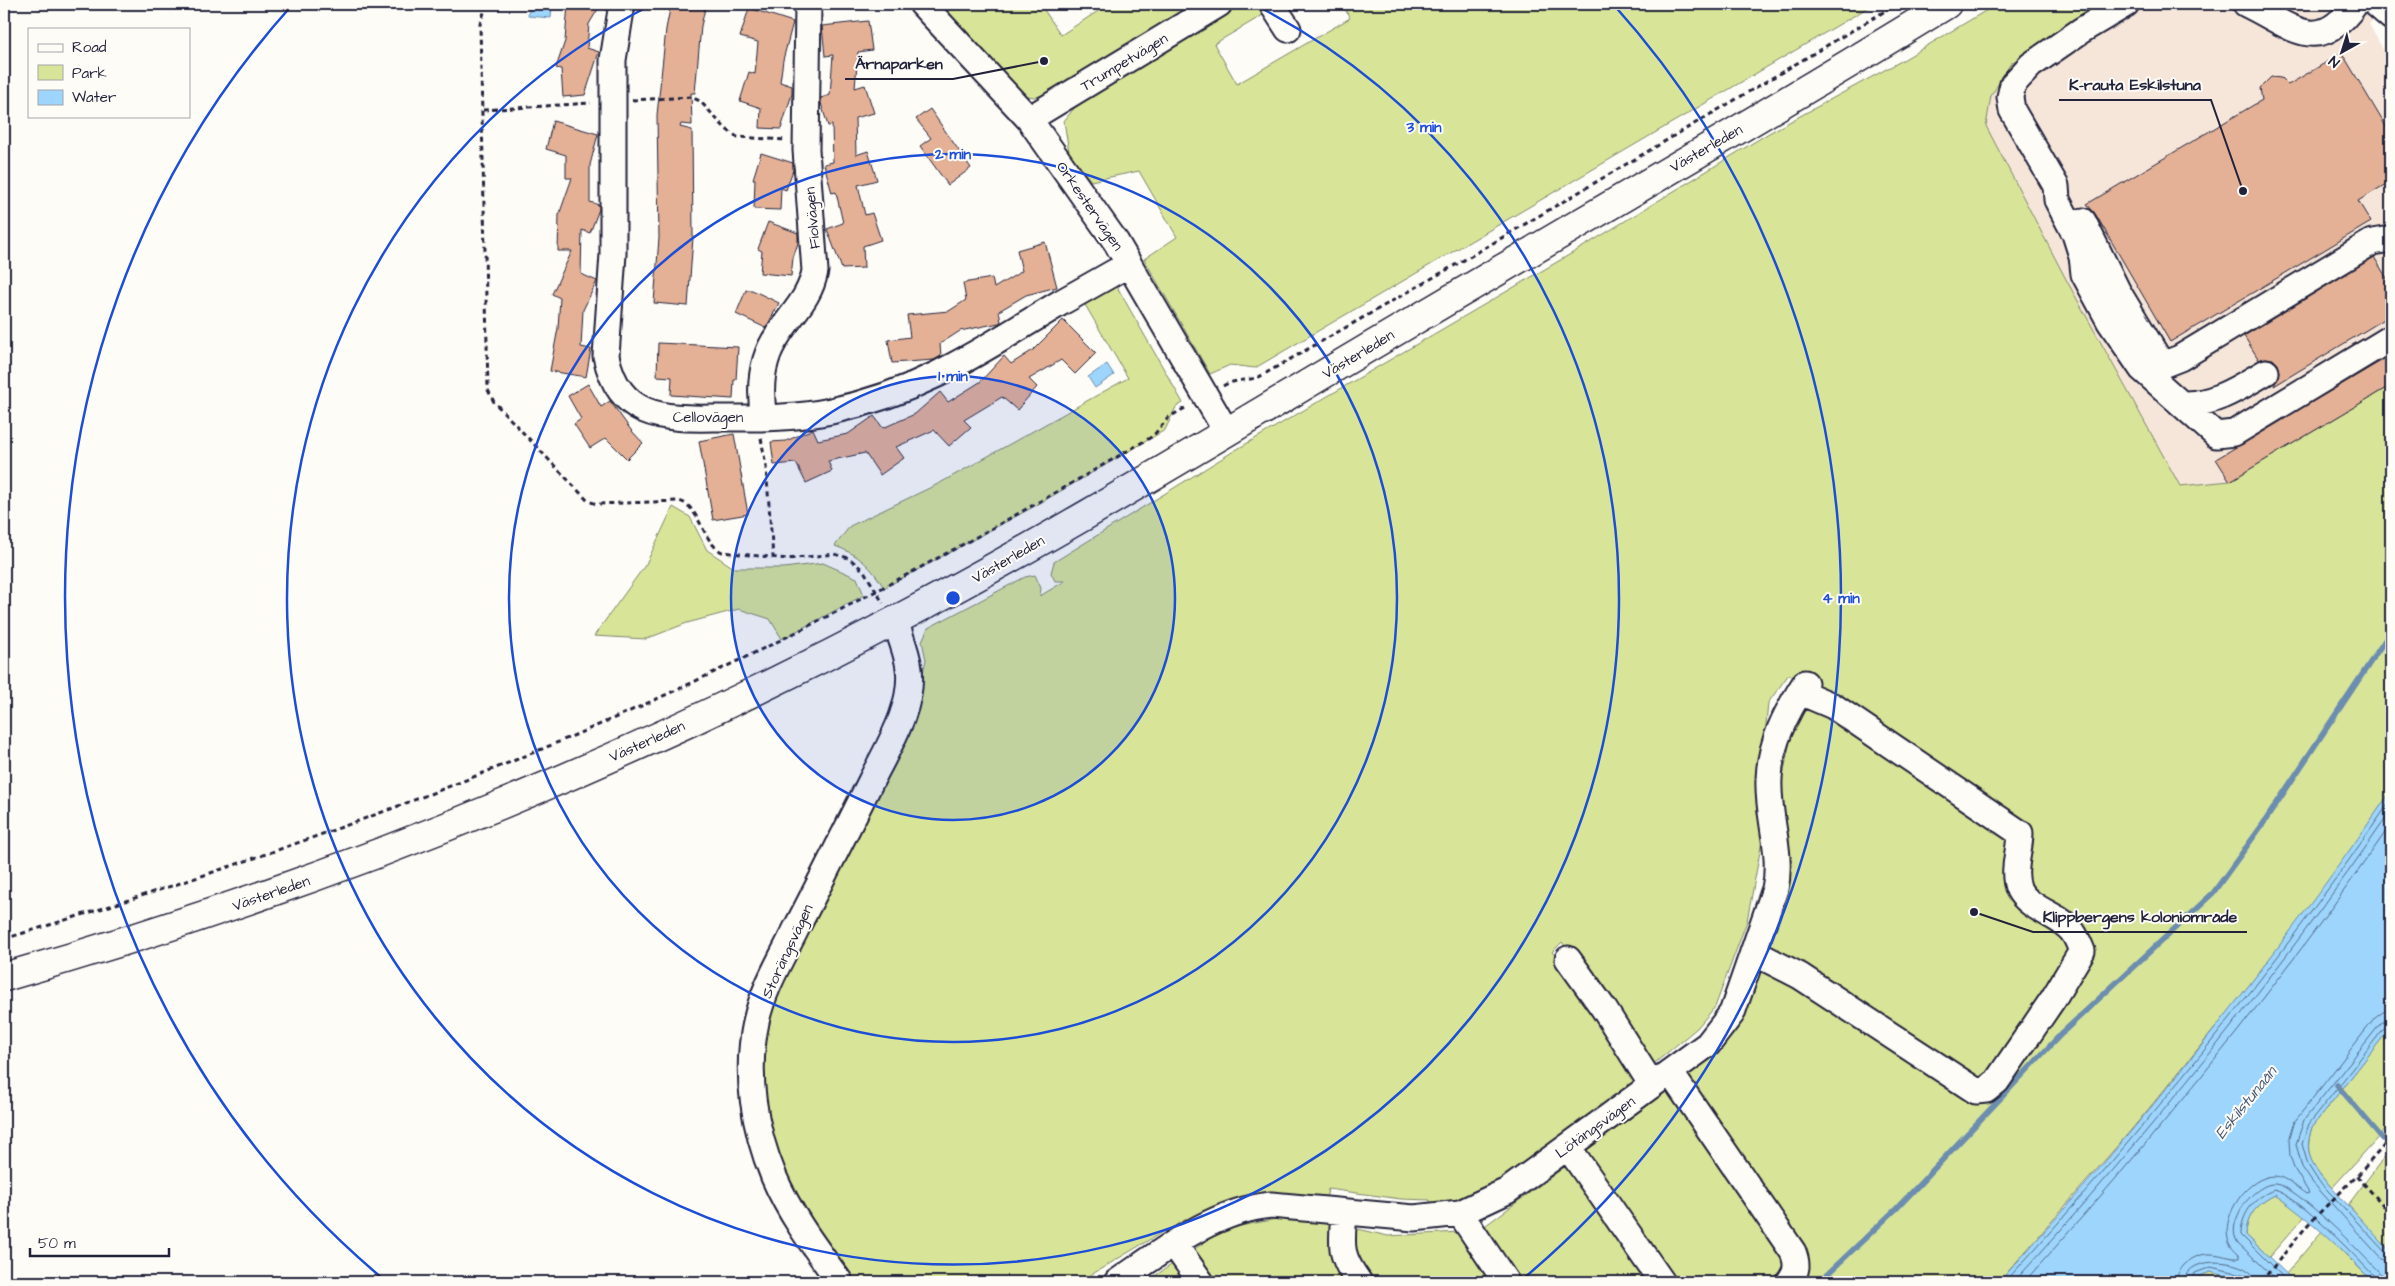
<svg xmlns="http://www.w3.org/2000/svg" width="2395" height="1286" viewBox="0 0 2395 1286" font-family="'Architects Daughter',sans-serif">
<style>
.built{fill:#f6e6da}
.green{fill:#d8e598;stroke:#7d846a}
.water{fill:#9dd5fc;stroke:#6c8daf}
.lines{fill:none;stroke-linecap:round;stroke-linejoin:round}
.shore{stroke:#536a88;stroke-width:1}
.stream{stroke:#6c8daf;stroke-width:5.5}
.building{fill:#e4b196;stroke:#22223b}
.minor-casing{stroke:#22223b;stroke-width:29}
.major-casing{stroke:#22223b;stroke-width:31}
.path{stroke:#22223b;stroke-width:3;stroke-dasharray:5 4;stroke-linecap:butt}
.minor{stroke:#fdfcf7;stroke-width:25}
.major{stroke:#fdfcf7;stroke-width:28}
.ring{fill:none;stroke:#1d4ed8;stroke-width:2.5}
.labels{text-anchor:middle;stroke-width:4;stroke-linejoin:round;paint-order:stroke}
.street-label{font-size:15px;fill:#22223b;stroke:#fdfcf7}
.water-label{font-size:16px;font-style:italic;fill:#475875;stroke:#fdfcf7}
.centre{fill:#1d4ed8;stroke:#fdfcf7;stroke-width:2.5}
.ring-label{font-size:15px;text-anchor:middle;font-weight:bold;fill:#1d4ed8;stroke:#fdfcf7;stroke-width:4;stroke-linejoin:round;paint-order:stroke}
.leader{fill:none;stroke:#22223b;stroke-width:2}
.callout-dot{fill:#22223b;stroke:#fdfcf7;stroke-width:2}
.callout-label{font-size:16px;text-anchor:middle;font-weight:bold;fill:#22223b;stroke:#fdfcf7;stroke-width:4;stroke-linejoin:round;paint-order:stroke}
</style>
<rect width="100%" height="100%" fill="#fdfcf7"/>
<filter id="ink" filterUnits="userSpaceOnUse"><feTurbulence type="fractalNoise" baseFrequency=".02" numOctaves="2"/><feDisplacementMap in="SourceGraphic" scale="10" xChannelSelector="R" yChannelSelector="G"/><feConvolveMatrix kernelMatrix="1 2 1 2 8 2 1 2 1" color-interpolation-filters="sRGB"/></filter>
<g filter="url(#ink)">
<!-- built -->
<path class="built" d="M2109,4h282l-22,20 22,40v321l-161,96 -50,5 -112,-203 -82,-157 5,-30 20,-33z"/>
<!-- green -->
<path class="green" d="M932,4h108l21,31 48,-31h92l-154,91 -13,2 -16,-3z
M1244,4l16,1 3,10 -49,29 23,40 113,-66 -8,-14h532l-619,364 -25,-3 -20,9 -66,-115 33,-22 -38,-66 -48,10 -22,-29 -5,-31 18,-23 129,-78z
M1997,4h112l-98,59 -20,33 -5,30 82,157 112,203 50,-5 161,-96v406l-64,93 -97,126 -98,119 -133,153h-853l78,-53 74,-14 90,21 90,-5 239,-177 22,-27 30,-84 13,-161 8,-42 15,-31 10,-15 -26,-20 -21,29 -6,64 3,58 -18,96 -32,86 -18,21 -47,39 -88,-125 -10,10 31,33 54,94 -16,19 -97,73 -92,42 -2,-13 -29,-1 -73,-10 -2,10 -141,33 -21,-1 -85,51h-229l-72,-114 -15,-56 -3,-53 8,-41 14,-45 127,-247 17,-66 -4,-19 6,-13 97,-51 10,-2 6,13 -1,8 25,-15h-10l-4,-8 3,-11 180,-111 347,-203 188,-115 134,-73z
M1116,285l67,118 -7,4 -11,23 -130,76 -151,82c-12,-21 -26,-34 -49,-42l15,-20 90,-43 188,-105 -44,-75z
M673,507l17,10 17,33 27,18h50l39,-5 34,15 7,17 -82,44 -12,-20 -31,-10 -52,14 -41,16 -52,-3 52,-72z
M2391,1027v96l-59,65c-19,-21 -29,-31 -20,-61z
M2391,1148v105l-43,-48z
M2275,1195l30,21 -36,41 -23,-22c0,-19 12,-32 29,-40z
M2322,1231l51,51h-78l-9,-8z
M2210,1272l39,9 -56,1 5,-5z"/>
<!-- water -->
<path class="water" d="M530,4l22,2 -1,12 -23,-2z
M1107,364l7,11 -19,13 -7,-11z
M2391,791v236l-79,100c-7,23 -4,30 9,49l70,76v30h-18c-30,-32 -62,-62 -98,-87 -17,8 -29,21 -29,40l49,47h-41l-44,-10 -12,5 -4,5h-195c141,-155 273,-318 392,-491z"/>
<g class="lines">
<!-- shore -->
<path class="shore" d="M2391,1018l-10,5 -77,97 -8,24 6,23 10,15 69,76 10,3
M2391,1025l-6,2 -76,97 -7,20 6,21 9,14 69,74 5,2
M2005,1282c139,-152 270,-313 386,-482
M2014,1282c135,-148 263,-306 377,-471
M2024,1282c131,-144 257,-298 367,-458
M2176,1282c1,-16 19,-29 35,-28 9,0 20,5 28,4v-3c-5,-5 -10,-9 -11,-16 -6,-25 20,-63 47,-63 11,1 22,12 31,18l3,-1 -14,-23 -5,-14 -1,-16 6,-19 80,-103 8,-6 8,-1
M2184,1282c2,-31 71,-22 72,0
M2190,1282l5,-9 16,-6 35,8 4,7
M2279,1282l-41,-39c-7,-10 -3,-22 2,-32 6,-12 22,-28 35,-27 21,1 88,71 104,88l4,10
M2288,1282l-47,-47c0,-21 13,-38 33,-45 24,5 82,67 101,87l1,5"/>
<!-- stream -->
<path class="stream" d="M2337,1085l46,54
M2390,1146l1,3
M1819,1282l78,-74 166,-176 150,-139 50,-69 128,-193"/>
</g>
<!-- building -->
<path class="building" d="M568,4h33l-12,20 -2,24 12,4 -14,43 -22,2 -2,-28 -5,-1 9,-27z
M671,4h35l-5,22 -6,67h-4l1,32 -11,-1 -1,3 12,3 1,107 -5,69 -34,-3 5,-65 -2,-123 9,-86z
M749,8l44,14 -10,38 -3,22 12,4v8l-11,35 -21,-1 1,-20 -21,-7 9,-29 6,2 3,-32 -18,-5z
M868,21l4,29 -14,2 -3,36 10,-3 9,28 -19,5 1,37 12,-4 9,29 -19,5 7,30 7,-2 9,27 -18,6 1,22 -22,1 -15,-40 16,-6 -7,-31 -4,1 -8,-29 9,-2 -1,-37 -4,1 -7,-23v-5l9,-3 3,-40 -8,1 -3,-30z
M2342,53l49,82v46l-33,20 13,21 -201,120 -74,-127 -9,-11 175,-104 -2,-12 11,-11 10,1 7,7z
M930,109l41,59 -23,17 -28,-39 11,-8 -15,-19z
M553,121l45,13 -8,31v37l9,3v4l-9,24 -8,-3 -1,44 16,7 -14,29 -2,37 10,2 -5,28 -36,-6 8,-43 2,-30 -8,-4 20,-43h-14l1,-36 13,-37h-6v-23l-20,-6z
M761,153l32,10v7l-7,20 -5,-2 -1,22 -26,-1 1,-30h-2z
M768,222l30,11v10l-5,15 -2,18 -31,-3 2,-22 -4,-2z
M1045,242l12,45 -31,8 -27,16 2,11 -2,1 -39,8 -20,13 1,12 -7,4 -42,3 -4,-23 22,-3 -3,-22 42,-4 17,-11 -3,-17 29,-5 2,10 28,-17 -5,-21z
M2374,257l17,28v30l-117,71 6,-14 -2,-8 -5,-5 -7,-1 -7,2 -15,-24z
M746,290h6l27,13 -13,25 -30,-14z
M1063,320l33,33 -21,21 -14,-14 -32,19 8,8 -20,23 -15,-13 -38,23 7,7 -22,19 -15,-16 -38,17 8,11 -24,17 -15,-22 -37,8 4,10 -26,12 -10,-20 -22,2 -3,-23 15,-1 27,-12 5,11 30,-6 26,-18 9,12 32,-14 25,-22 8,10 32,-20 24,-26 7,8 22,-14z
M658,343l80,4 -2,33h-2l-1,19 -62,-4 1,-18 -15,-1z
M2391,355v30l-161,96 -14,-22z
M588,384l13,23 9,-6 21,29 12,13 -16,16 -21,-21 -16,10 -16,-24 7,-5 -13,-23z
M734,434l14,80 -35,6 -14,-79z"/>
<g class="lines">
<defs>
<path id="minor" d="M622,4l-9,56v194l-7,102c13,61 55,63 108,62 39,0 79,1 117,-7 91,-19 151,-61 229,-108 23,-13 46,-26 69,-39
M922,4l107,115 87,123 110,189
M1272,4l16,25
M2126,4l-44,26 -51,35 -18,19 -3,13 2,13 44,76 1,14 18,34 7,22 2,18 26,48 32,47 74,66 18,-2 157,-95
M2246,4c46,22 72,53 109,0
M2376,4l15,13
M1029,119l190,-115
M2083,221l35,71 44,73 18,-7 192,-116 19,-3
M2183,404c31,1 57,-17 83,-32
M764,418c-5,-29 -3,-59 14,-83 14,-22 32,-37 37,-64l-9,-121 2,-146
M1753,952l47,24 176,115 10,-1 11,-9 56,-82 29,-48c-3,-7 -6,-16 -11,-21 -12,-15 -42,-21 -52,-40 -8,-17 1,-39 1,-57l-187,-127 -33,-14
M1568,959l36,50 48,76
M1670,1072l123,180c5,13 4,19 -4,30
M1568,1147l94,135
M1344,1212c-2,33 -6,41 15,70
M1460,1213l46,69
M1174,1244l27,38
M840,1282c-24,-33 -50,-67 -66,-105 -20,-48 -29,-103 -18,-155 7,-34 27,-66 42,-97 25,-48 49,-96 73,-144 17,-34 43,-74 38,-113 -2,-16 -9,-32 -14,-47
M1117,1282c47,-32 95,-71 154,-77l143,13 46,-5 47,-22 201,-147 24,-31 43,-124c8,-37 -8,-73 -6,-110 1,-36 17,-66 36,-96"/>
<path id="major" d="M4,977c309,-88 609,-208 894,-358 174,-91 342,-196 512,-296 179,-106 360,-210 537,-319"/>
</defs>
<!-- minor casing -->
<use href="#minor" class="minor-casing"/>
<!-- major casing -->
<use href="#major" class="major-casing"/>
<!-- path -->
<path class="path" d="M487,4l-7,20 8,366 6,12 94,99 9,3 82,-3c21,5 23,41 43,51l66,7 46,-5 15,4 15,13 19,32
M632,100l59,-3 9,4 26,28 11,8 49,3
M483,110l108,-7
M1223,386c12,-7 24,-5 36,-9l212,-121 426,-252
M761,438l5,28 7,91
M4,939c246,-75 488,-160 721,-272 147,-70 288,-149 428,-231l16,-19 18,-10
M2357,1176l34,38
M2261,1282l50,-61 46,-45 34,-38"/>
<!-- minor -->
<use href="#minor" class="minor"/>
<!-- major -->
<use href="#major" class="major"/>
</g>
</g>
<!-- distance rings -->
<circle cx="953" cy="598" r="222" fill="#1d4ed8" fill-opacity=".12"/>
<g class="ring">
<circle cx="953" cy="598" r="222"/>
<circle cx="953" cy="598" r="444"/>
<path d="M1255 5A666 666 0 1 1 651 5"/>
<path d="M382 1278A888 888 0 0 1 293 4M1613 4A888 888 0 0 1 1524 1278"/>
</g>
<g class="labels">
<!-- street labels -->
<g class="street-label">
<text transform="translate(1124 62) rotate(-31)" y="5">Trumpetvägen</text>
<text transform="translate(1706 148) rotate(-30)" y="5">Västerleden</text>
<text transform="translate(1090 206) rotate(55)" y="5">Orkestervägen</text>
<text transform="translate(812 218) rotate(-95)" y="5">Fiolvägen</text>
<text transform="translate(1358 354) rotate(-31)" y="5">Västerleden</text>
<text x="708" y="422">Cellovägen</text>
<text transform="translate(1008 559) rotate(-30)" y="5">Västerleden</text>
<text transform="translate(647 741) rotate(-24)" y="5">Västerleden</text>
<text transform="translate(271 893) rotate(-19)" y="5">Västerleden</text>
<text transform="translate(787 951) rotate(-65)" y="5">Storängsvägen</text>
<text transform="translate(1595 1127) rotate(-36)" y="5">Lötängsvägen</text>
</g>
<!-- water labels -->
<g class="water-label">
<text transform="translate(2245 1102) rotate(-51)" y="6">Eskilstunaån</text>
</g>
</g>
<circle cx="953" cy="598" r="8" class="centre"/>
<g class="ring-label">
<text x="1424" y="132">3 min</text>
<text x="953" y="159">2 min</text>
<text x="953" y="381">1 min</text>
<text x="1841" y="603">4 min</text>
</g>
<!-- callouts -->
<path class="leader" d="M1044 61L953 79H845M2243 191L2211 100H2059M1974 912L2033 932H2247"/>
<g class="callout-dot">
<circle cx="1044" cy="61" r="5"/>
<circle cx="2243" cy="191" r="5"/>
<circle cx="1974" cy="912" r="5"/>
</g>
<g class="callout-label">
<text x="899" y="69">Ärnaparken</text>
<text x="2135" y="90">K-rauta Eskilstuna</text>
<text x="2140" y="922">Klippbergens koloniområde</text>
</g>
<!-- margin -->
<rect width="2395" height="1286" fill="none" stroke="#fdfcf7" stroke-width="20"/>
<rect x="10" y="10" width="2375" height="1266" fill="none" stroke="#22223b" stroke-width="2" filter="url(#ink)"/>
<!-- legend -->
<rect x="28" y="28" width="162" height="90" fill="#fdfcf7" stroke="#a5a5ac"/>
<rect x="38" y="44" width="25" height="8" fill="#fdfcf7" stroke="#a5a5ac"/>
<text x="72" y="52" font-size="15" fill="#22223b">Road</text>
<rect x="38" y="65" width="25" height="15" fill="#d8e598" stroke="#a5a5ac"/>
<text x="72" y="78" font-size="15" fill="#22223b">Park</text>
<rect x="38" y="90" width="25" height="15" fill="#9dd5fc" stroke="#a5a5ac"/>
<text x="72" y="102" font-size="15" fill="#22223b">Water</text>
<!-- north arrow -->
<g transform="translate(2342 52) rotate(219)" stroke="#fdfcf7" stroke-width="4" paint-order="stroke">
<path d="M0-4L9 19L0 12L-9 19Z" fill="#22223b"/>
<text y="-8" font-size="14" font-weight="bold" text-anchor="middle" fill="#22223b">N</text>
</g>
<!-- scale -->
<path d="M30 1248v8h139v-8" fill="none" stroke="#22223b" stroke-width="2.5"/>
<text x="38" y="1248" font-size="15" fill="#22223b" stroke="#fdfcf7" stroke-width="4" paint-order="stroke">50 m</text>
</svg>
